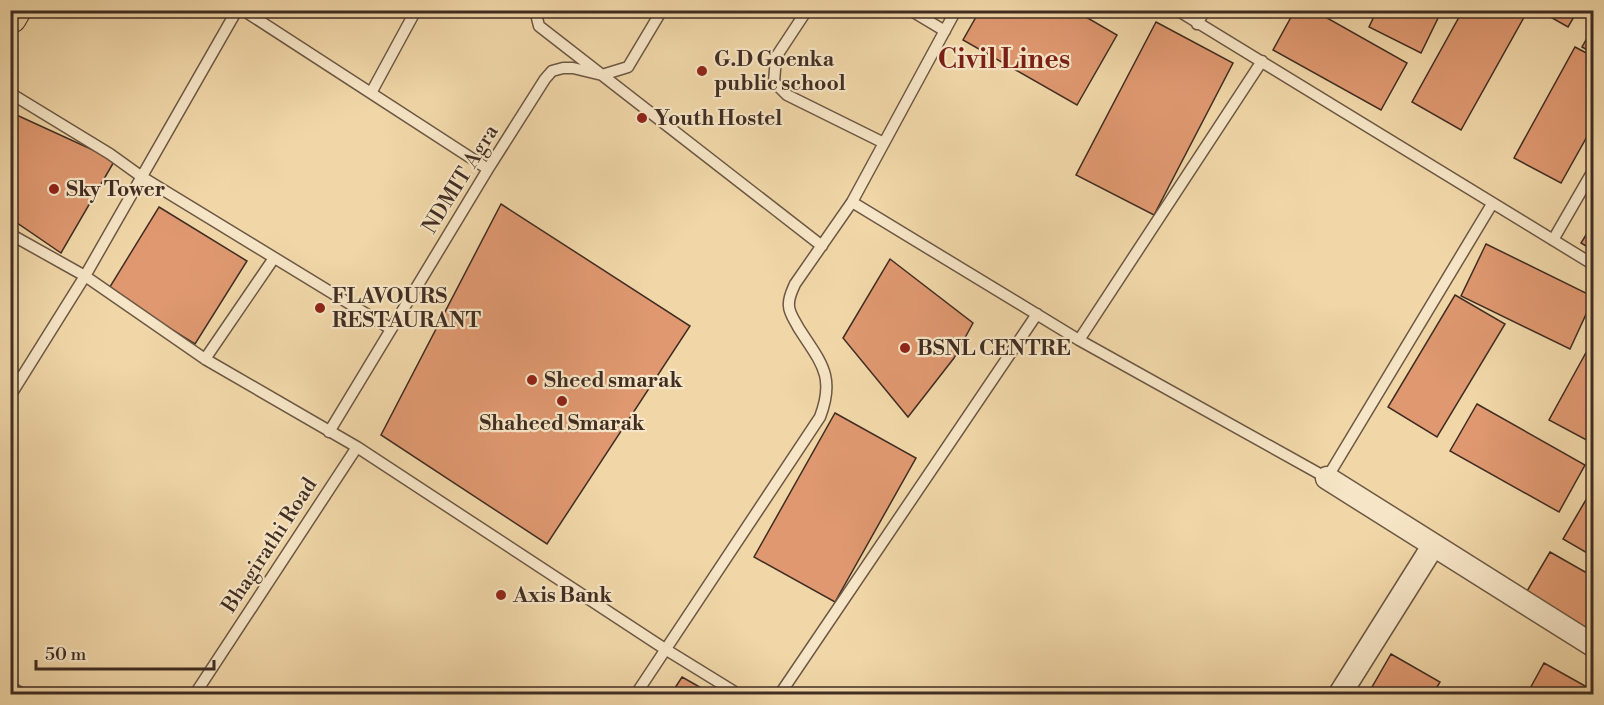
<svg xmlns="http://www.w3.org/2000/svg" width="1604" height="705" viewBox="0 0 1604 705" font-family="'Libre Bodoni',serif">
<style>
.building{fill:#df9870;stroke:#402d22;stroke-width:1.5}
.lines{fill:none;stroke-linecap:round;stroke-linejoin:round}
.service-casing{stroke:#6c5844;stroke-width:13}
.minor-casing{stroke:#6c5844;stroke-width:25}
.trunk-casing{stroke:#402d22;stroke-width:35}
.service{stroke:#f6e5c6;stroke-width:10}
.minor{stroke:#f6e5c6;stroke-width:22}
.trunk{stroke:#f1d7a8;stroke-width:33}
.poi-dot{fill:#8f2418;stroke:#f6e5c6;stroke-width:2}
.labels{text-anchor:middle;stroke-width:4.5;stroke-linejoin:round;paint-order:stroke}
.poi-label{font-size:21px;font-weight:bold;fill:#402d22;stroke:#f6e5c6;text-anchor:start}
.street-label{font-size:21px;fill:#402d22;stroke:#f6e5c6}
.district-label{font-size:27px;font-weight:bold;fill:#7a1f14;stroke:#f6e5c6}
</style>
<rect width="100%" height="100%" fill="#f1d7a8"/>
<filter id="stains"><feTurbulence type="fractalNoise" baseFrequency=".00333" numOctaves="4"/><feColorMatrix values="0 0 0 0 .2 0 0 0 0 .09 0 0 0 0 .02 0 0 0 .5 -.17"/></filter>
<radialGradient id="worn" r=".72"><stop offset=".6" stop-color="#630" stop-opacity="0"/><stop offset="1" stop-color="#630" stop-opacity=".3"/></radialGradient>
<!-- building -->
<path class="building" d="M980,10h94l43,25 -40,70 -114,-65z
M1295,10h18l94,53 -26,47 -108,-60z
M1377,10h65l-21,43 -52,-26z
M1463,10h61l3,2 -66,118 -49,-28z
M1538,10h40l-10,17z
M1156,22l77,41 -79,152 -78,-40z
M1594,26v28l-12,-7z
M1575,47l19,10v67l-33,59 -47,-25z
M10,112l105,48 -54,93 -51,-35z
M501,204l189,122 -143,218 -166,-109z
M159,207l88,54 -52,83 -87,-54z
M1594,222v29l-13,-8z
M1486,244l108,53 -24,52 -109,-53z
M890,259l83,64 -19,35 -46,59 -65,-79z
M1455,295l50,29 -68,113 -49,-30z
M1594,338v106l-45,-24z
M1477,404l108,61 -26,47 -109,-61z
M835,413l81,45 -81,144 -81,-45z
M1594,486v71l-31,-18z
M1550,552l44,25v61l-71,-40z
M1391,654l49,28 -7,12h-65z
M1544,663l50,28v3h-67z
M682,677l30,17h-41z"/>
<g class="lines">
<defs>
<path id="service" d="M243,10l245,159
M535,10l4,16 283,220
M807,10l-31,47 -2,25 13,13 97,48
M910,10l35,21
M1177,10l417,255
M1197,24l8,-14
M10,93l100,61 32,23 249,152
M371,93l45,-83
M852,202l227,138 248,138 165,-274
M10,234l75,42 120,83 152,88 308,202 73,45
M1553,240l41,-71
M1079,340l183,-279
M205,359l69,-101
M10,396l75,-120 152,-266
M329,432l159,-263 57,-90 7,-8 11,-3h10l29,7 26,-8 34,-57
M10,687l13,7
M195,694l162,-247
M636,694l184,-277c16,-42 0,-55 -22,-90 -3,-6 -9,-14 -9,-21 -1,-8 3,-15 6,-22l57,-82 104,-192
M780,694l257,-380"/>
<path id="minor" d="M1327,478l267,168
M1340,694l93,-148"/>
<path id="trunk" d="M10,17l4,-7"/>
</defs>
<!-- service casing -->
<use href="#service" class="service-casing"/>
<!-- minor casing -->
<use href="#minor" class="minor-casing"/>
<!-- trunk casing -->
<use href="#trunk" class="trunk-casing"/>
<!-- service -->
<use href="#service" class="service"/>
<!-- minor -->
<use href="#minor" class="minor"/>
<!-- trunk -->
<use href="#trunk" class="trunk"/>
</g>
<!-- markers -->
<g class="poi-dot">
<circle cx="702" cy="71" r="6"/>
<circle cx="642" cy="118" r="6"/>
<circle cx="54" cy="189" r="6"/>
<circle cx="320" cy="308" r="6"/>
<circle cx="905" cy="348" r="6"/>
<circle cx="532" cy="380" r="6"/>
<circle cx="562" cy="401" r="6"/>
<circle cx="501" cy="595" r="6"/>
</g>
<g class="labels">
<!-- poi labels -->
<g class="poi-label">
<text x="714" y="66">G.D Goenka<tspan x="714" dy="24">public school</tspan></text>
<text x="654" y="125">Youth Hostel</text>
<text x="66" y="196">Sky Tower</text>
<text x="332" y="303">FLAVOURS<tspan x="332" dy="24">RESTAURANT</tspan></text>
<text x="917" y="355">BSNL CENTRE</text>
<text x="544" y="387">Sheed smarak</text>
<text x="562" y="430" text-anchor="middle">Shaheed Smarak</text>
<text x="513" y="602">Axis Bank</text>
</g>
<!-- street labels -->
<g class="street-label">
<text transform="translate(460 179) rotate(-58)" y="7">NDMIT Agra</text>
<text transform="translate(269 545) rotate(-57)" y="7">Bhagirathi Road</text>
</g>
<!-- district labels -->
<g class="district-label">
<text x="1004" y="68">Civil Lines</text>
</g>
</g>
<!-- margin -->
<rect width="1604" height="705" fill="none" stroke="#f1d7a8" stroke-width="36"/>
<rect x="12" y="12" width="1580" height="681" fill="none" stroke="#402d22" stroke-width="3"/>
<rect x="18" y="18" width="1568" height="669" fill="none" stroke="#402d22" stroke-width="1.5"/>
<!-- scale -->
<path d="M36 660v9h178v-9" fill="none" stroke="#402d22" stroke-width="3"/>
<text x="45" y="660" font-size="18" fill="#402d22" stroke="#f6e5c6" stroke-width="4.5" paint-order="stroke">50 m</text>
<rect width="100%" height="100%" filter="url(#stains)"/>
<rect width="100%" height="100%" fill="url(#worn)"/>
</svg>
